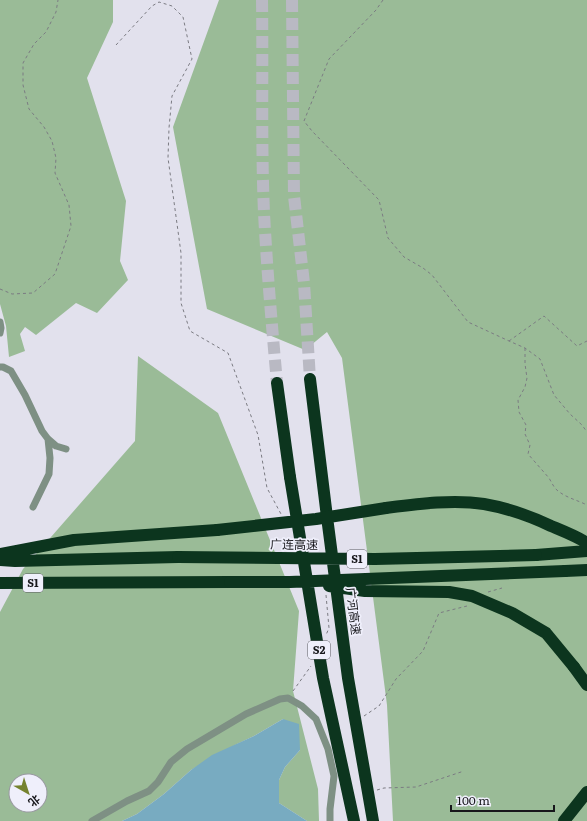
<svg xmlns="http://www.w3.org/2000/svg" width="587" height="821" viewBox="0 0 587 821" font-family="Literata,'Noto Sans SC',serif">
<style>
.forest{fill:#9abb97;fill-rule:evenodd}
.water{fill:#78abc1}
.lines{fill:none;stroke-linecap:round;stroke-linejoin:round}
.motorway-tunnel{stroke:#b9b9c3;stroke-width:12;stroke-dasharray:12 6;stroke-linecap:butt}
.path{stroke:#7b7b82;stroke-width:1;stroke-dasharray:3 3;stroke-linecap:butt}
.minor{stroke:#7e9084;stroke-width:7}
.motorway{stroke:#0c351e;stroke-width:12}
.motorway-bridge{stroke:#0c351e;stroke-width:12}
.labels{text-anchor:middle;stroke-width:3.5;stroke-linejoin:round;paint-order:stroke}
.shield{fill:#efeffb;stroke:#58585e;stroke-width:1}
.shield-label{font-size:11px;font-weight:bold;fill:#17171b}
.street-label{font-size:12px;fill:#17171b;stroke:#efeffb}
</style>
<rect width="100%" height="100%" fill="#e2e1ed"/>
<!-- forest -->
<path class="forest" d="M0,0h113v22l-26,56 39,123 -6,60 8,19 -31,33 -21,-10 -40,32 -11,-8 -5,7 5,17 -16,6 -3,-31 -6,-22z
M219,0h368v821h-194l-6,-116 -45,-347 -15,-26 -22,18 -98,-41 -34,-182z
M138,356l80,57 81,198 -6,80 25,98 1,32h-12l-28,-18v-23l6,-13 15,-17 -17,-31 -29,17 -17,8 -46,26 -27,24 -27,20 -15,7h-122v-209l23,-43 112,-128zM16,781h24v24h-24z"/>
<!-- water -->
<path class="water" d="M283,719l16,5 1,26 -15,17 -6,13v23l28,18h-185l15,-7 27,-20 27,-24 21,-15 42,-19z"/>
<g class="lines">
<!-- motorway-tunnel -->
<path class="motorway-tunnel" d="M262,0c1,71 -1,142 2,213 3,57 8,114 13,170
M292,0l2,196 10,87 6,96"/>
<!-- path -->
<path class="path" d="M383,0l-7,10 -47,49 -25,62 8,10 67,69 9,38 16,19 19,11 9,7 36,47 41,19 16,7 15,11 14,36 16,19 12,11 5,7
M116,45l36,-39 7,-4 13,4 11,11 9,42 -20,37 -3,32 -1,30 13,95v50l9,28 38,22 30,82 9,53 14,26
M0,289l12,5 21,-1 22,-19 16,-48 -2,-21 -14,-32 1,-15 -4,-17 -8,-14 -15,-18 -6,-24v-22l11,-19 12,-12 10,-20 2,-12
M509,341l35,-25 33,30 10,-5
M525,348v16l2,14 -2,9 -7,13 1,12 7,13 -1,9 5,11 -2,9c7,8 14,16 21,24 3,5 5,10 9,13 9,7 19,9 29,14
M488,592l14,-4
M326,595l3,33 -3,7
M293,691l18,-25
M364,716l15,-10 17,-27 27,-28 16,-38 28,-7
M377,790l7,-2 32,-1 48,-16"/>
<!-- minor -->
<path class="minor" d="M0,322l1,6 -1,5
M0,367h3l8,4 14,24 17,36 6,8 8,7 10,3
M33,507l16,-33 1,-16 -2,-19
M92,821l35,-20 22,-10 9,-9 13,-20 16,-13 59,-35 34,-15 8,-1 14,8 14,13 12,30 6,27 -4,33v12"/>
<!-- motorway -->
<path class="motorway" d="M310,379l17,138
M277,383l13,94
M386,508c31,-4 67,-9 98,-4 23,4 46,12 67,22 12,5 25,10 36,17
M0,554l74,-14 143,-10
M536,555l51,-4
M0,560l15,1 163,-4
M565,571l22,-1
M0,583l230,-1
M574,667l13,18
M564,821l23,-29"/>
<!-- motorway-bridge -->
<path class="motorway-bridge" d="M290,477l33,201 31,143
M327,517l21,161 25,143
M217,530l99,-11 70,-11
M178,557l197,2 161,-4
M230,582h60l275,-11
M329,586l36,5 84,1 23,4 40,17 34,20 28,34"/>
</g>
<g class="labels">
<!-- shield labels -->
<g class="shield">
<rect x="347" y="550" width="20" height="18" rx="3"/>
<rect x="23" y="574" width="20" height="18" rx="3"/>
<rect x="308" y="641" width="22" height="18" rx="3"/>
</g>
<g class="shield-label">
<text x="357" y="563">S1</text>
<text x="33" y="587">S1</text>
<text x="319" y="654">S2</text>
</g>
<!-- street labels -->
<g class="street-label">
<text transform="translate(294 545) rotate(1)" y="4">广连高速</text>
<text transform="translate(353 611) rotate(83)" y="4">广河高速</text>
</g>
</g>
<!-- north arrow -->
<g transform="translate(28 793) rotate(141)"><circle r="19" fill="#efeffb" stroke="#9999a1"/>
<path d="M0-3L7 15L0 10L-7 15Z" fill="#75822f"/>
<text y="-6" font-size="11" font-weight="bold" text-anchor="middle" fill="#17171b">北</text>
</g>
<!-- scale -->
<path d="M451 805v6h103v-6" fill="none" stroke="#17171b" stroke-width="2"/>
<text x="457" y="805" font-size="12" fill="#17171b" stroke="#efeffb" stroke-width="3" paint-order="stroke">100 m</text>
</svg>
